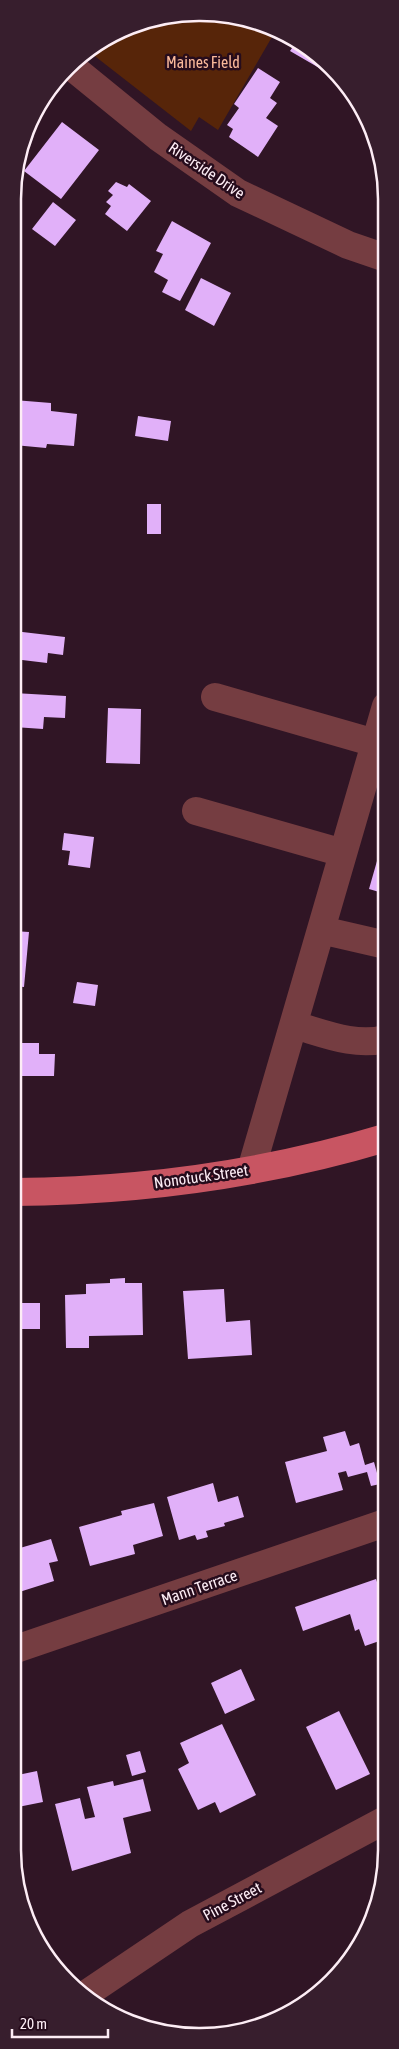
<svg xmlns="http://www.w3.org/2000/svg" width="399" height="2049" viewBox="0 0 399 2049" font-family="'Asap Condensed',sans-serif">
<style>
.green{fill:#572509}
.building{fill:#e1b0f9}
.lines{fill:none;stroke-linecap:round;stroke-linejoin:round}
.minor{stroke:#753d41;stroke-width:28}
.major{stroke:#c85562;stroke-width:28}
.labels{text-anchor:middle;stroke-width:5;stroke-linejoin:round;paint-order:stroke}
.park-label{font-size:16px;fill:#fab99a;stroke:#260c1c}
.street-label{font-size:16px;fill:#fdedf5;stroke:#260c1c}
.rim{fill:none;stroke:#fdedf5;stroke-width:2.5}
</style>
<rect width="100%" height="100%" fill="#301525"/>
<!-- green -->
<path class="green" d="M224,14l52,16 -58,100 -19,-13 -8,14 -104,-81 64,-31z"/>
<!-- building -->
<path class="building" d="M296,42l36,25 8,13 -50,-29z
M258,68l22,14 -10,16 7,5 -11,15 12,8 -20,31 -29,-20 4,-8 -6,-4 12,-17 -5,-4z
M62,122l37,28 -38,49 -37,-28z
M116,182l11,5 2,-3 22,17 -24,30 -22,-17 6,-8 -5,-4 7,-7 -5,-4z
M53,202l23,18 -21,26 -23,-17z
M172,221l39,22 -31,58 -18,-9 6,-12 -14,-8 9,-18 -7,-3z
M201,278l30,15 -17,33 -29,-16z
M14,400l37,3v8l26,3 -3,32 -27,-2 -1,4 -32,-3z
M138,416l33,5 -3,20 -33,-5z
M147,504h14v30h-14z
M14,631l51,6 -2,18 -15,-2 -1,10 -33,-4z
M14,693l52,3 -1,22 -21,-1 -1,12 -29,-2z
M108,708l33,1 -1,55 -34,-1z
M64,833l30,4 -4,31 -22,-3 2,-14 -8,-1z
M381,847l5,1v46l-17,-5z
M13,931l16,1 -5,55 -11,-1z
M77,982l21,3 -3,21 -22,-3z
M21,1043h18v11h16l-1,22h-41v-22h8z
M125,1278v5h17l1,52 -54,1v12h-23l-1,-53 21,-1v-10l24,-1v-4z
M224,1289l2,33 24,-2 2,35 -64,4 -5,-68z
M13,1303h27v26h-27z
M345,1431l5,15 9,-3 6,22 9,-3 6,22 -9,2 -4,-14 -19,5 -2,-6 -8,2 5,17 -47,13 -11,-41 42,-11 -4,-14z
M213,1483l5,19 20,-6 6,21 -20,6 1,3 -19,5 2,6 -11,3 -2,-5 -16,5 -12,-43z
M154,1503l9,33 -30,9 2,9 -45,12 -11,-39 43,-12 -1,-4z
M51,1539l7,22 -9,2 5,18 -41,13v-44z
M376,1579l1,3 8,-3v60l-20,7 -6,-17 -4,2 -5,-17 -47,17 -8,-24z
M241,1669l14,31 -30,14 -14,-31z
M339,1711l31,63 -34,16 -30,-63z
M222,1724l34,71 -36,18 -5,-11 -17,8 -20,-41 11,-6 -9,-20z
M140,1751l6,21 -14,4 -6,-21z
M37,1771l6,31 -30,6v-32z
M143,1779l8,32 -28,7 8,35 -59,18 -17,-67 25,-6 5,21 10,-2 -8,-30 26,-6 1,5z
M283,2012l-24,15 -23,3v-1z"/>
<g class="lines">
<!-- minor -->
<path class="minor" d="M72,67l86,70 80,56 110,52 38,13
M215,697l160,46
M196,811l147,42
M321,930l65,15
M294,1025c29,8 61,22 91,14
M251,1170l135,-464
M13,1650l372,-127
M86,1994l104,-70 195,-104"/>
<!-- major -->
<path class="major" d="M13,1192c126,-1 252,-18 372,-54"/>
</g>
<g class="labels">
<!-- park labels -->
<g class="park-label">
<text x="203" y="68">Maines Field</text>
</g>
<!-- street labels -->
<g class="street-label">
<text transform="translate(207 170) rotate(34)" y="6">Riverside Drive</text>
<text transform="translate(201 1176) rotate(-8)" y="6">Nonotuck Street</text>
<text transform="translate(199 1587) rotate(-19)" y="6">Mann Terrace</text>
<text transform="translate(232 1901) rotate(-28)" y="6">Pine Street</text>
</g>
</g>
<!-- crop -->
<path d="M0 0H399V2049H0ZM199 21H200A178 178 0 0 1 378 199V1850A178 178 0 0 1 200 2028H199A178 178 0 0 1 21 1850V199A178 178 0 0 1 199 21Z" fill="#371e2d" fill-rule="evenodd"/>
<path class="rim" d="M199 21H200A178 178 0 0 1 378 199V1850A178 178 0 0 1 200 2028H199A178 178 0 0 1 21 1850V199A178 178 0 0 1 199 21Z"/>
<!-- scale -->
<path d="M12 2029v8h96v-8" fill="none" stroke="#fdedf5" stroke-width="2.5"/>
<text x="20" y="2029" font-size="15" fill="#fdedf5" stroke="#260c1c" stroke-width="4" paint-order="stroke">20 m</text>
</svg>
